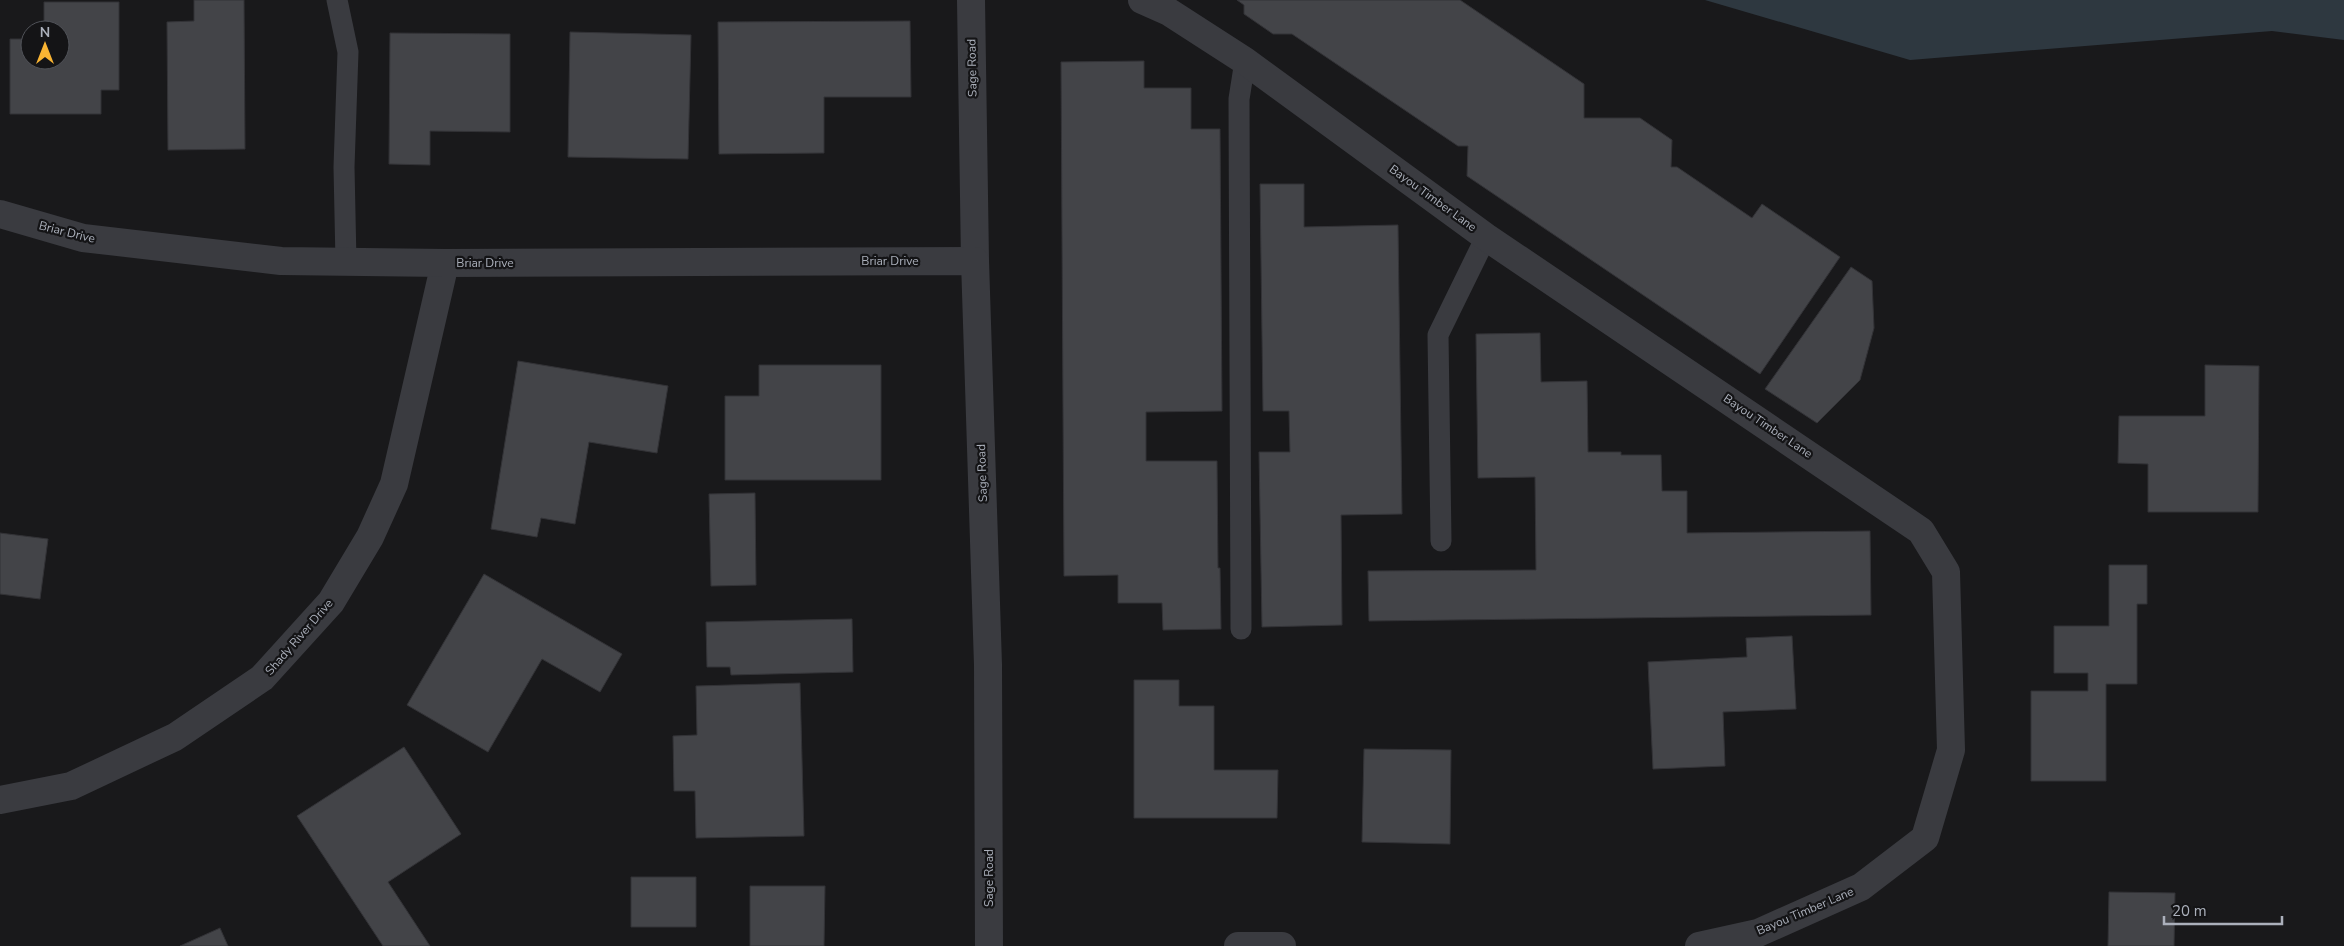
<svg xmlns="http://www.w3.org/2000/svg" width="2344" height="946" viewBox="0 0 2344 946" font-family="'Nunito Sans',sans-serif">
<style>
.water{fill:#2e3840}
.building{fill:#434448;stroke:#333337}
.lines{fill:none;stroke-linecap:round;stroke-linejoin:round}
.service{stroke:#3a3b40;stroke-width:21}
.minor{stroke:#3a3b40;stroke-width:28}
.tertiary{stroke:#3a3b40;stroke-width:28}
.labels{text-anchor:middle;stroke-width:4.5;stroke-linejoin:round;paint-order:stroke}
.street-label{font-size:12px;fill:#abb0bb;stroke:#141416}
</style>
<rect width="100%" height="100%" fill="#19191b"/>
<!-- water -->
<path class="water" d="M1705,0h639v40l-72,-9 -362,29z"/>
<!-- building -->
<path class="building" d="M194,0h50l1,149 -77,1 -1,-128 27,-1z
M1237,0h223l124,84v34h56l32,22 -1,27h6l75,51 10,-14 78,53 -80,117 -293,-198 1,-30h-10l-166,-112h-19l-29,-20v-9z
M44,2h75v88h-18v24h-91v-75h20v21h30v-30h-16z
M910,21l1,76h-87v56l-105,1 -1,-132z
M570,32l121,3 -3,124 -120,-2z
M390,33l120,1v98l-80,-1v34l-41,-1z
M1144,61v27h47v41h29l2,282 -76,1v49h71l1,107h2l1,61 -58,1 -1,-27h-44v-28l-54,1 -3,-514z
M1260,184h44v43l94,-2 4,289 -61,1 1,110 -80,2 -3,-175h31l-1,-41h-26z
M1851,267l21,14 2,47 -14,52 -43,43 -52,-34z
M1540,333l1,49 46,-1 1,71h33v3h40l1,36h25v42l183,-2 1,84 -502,6 -1,-50 168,-1 -1,-93 -57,1 -2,-144z
M518,361l150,25 -11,67 -68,-11 -14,82 -34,-6 -4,19 -46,-8z
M759,365h122v115h-156v-84h34z
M2205,365l54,1 -1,146h-110v-48l-30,-1 1,-47h86z
M755,493l1,92 -45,1 -2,-92z
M0,533l48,6 -8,60 -40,-5z
M2109,565h38v39h-10v80h-31v97h-75v-90h57v-18h-34v-47h55z
M484,574l138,80 -22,38 -58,-33 -54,93 -81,-47z
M852,619l1,53 -122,3 -1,-8h-23l-1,-45z
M1792,636l4,73 -73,3 2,54 -72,3 -5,-107 99,-5 -1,-19z
M1134,680h45v26h35v64h64l-1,48h-143z
M800,683l4,153 -108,2 -1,-47h-21l-1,-55 24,-1 -1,-49z
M404,747l57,87 -73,48 42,64h-47l-86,-130z
M1364,749l87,1 -1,94 -88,-2z
M631,877h65v50h-65z
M750,886h75l-1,60h-74z
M2109,892l66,1 -1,53h-66z
M220,928l8,18h-48z"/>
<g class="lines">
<!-- service -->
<path class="service" d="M337,0l11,52 -4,115 2,95
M1441,541l-3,-206 48,-98
M1241,629l-2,-530 6,-38"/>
<!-- minor -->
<path class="minor" d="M971,0l4,261
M1142,0l27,12 76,49 241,176 435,294 25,41 5,178 -26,88 -64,49 -103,46 -59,13
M0,800l71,-14 104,-49 87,-59 69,-76 39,-65 24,-53 51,-221
M1238,946h44"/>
<!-- tertiary -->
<path class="tertiary" d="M0,214l83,24 198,23 164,2 530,-2 13,404 1,281"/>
</g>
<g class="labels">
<!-- street labels -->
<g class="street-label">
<text transform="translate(972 68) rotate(-91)" y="4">Sage Road</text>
<text transform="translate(1433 198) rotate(36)" y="4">Bayou Timber Lane</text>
<text transform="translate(67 232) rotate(14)" y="4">Briar Drive</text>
<text x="890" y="265">Briar Drive</text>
<text x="485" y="267">Briar Drive</text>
<text transform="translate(1768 426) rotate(34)" y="4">Bayou Timber Lane</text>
<text transform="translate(982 473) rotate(-92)" y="4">Sage Road</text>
<text transform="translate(299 637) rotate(-49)" y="4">Shady River Drive</text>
<text transform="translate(989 878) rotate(-90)" y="4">Sage Road</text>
<text transform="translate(1805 911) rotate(-23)" y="4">Bayou Timber Lane</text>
</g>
</g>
<!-- north arrow -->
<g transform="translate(45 45)"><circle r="24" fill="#141416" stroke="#505258"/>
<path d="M0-4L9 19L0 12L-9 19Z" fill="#f9b433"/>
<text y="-8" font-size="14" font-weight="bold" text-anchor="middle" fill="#abb0bb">N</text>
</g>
<!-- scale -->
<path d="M2164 916v8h118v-8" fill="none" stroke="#abb0bb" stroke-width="2.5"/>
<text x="2172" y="916" font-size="15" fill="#abb0bb" stroke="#141416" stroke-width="4" paint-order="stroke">20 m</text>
</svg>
